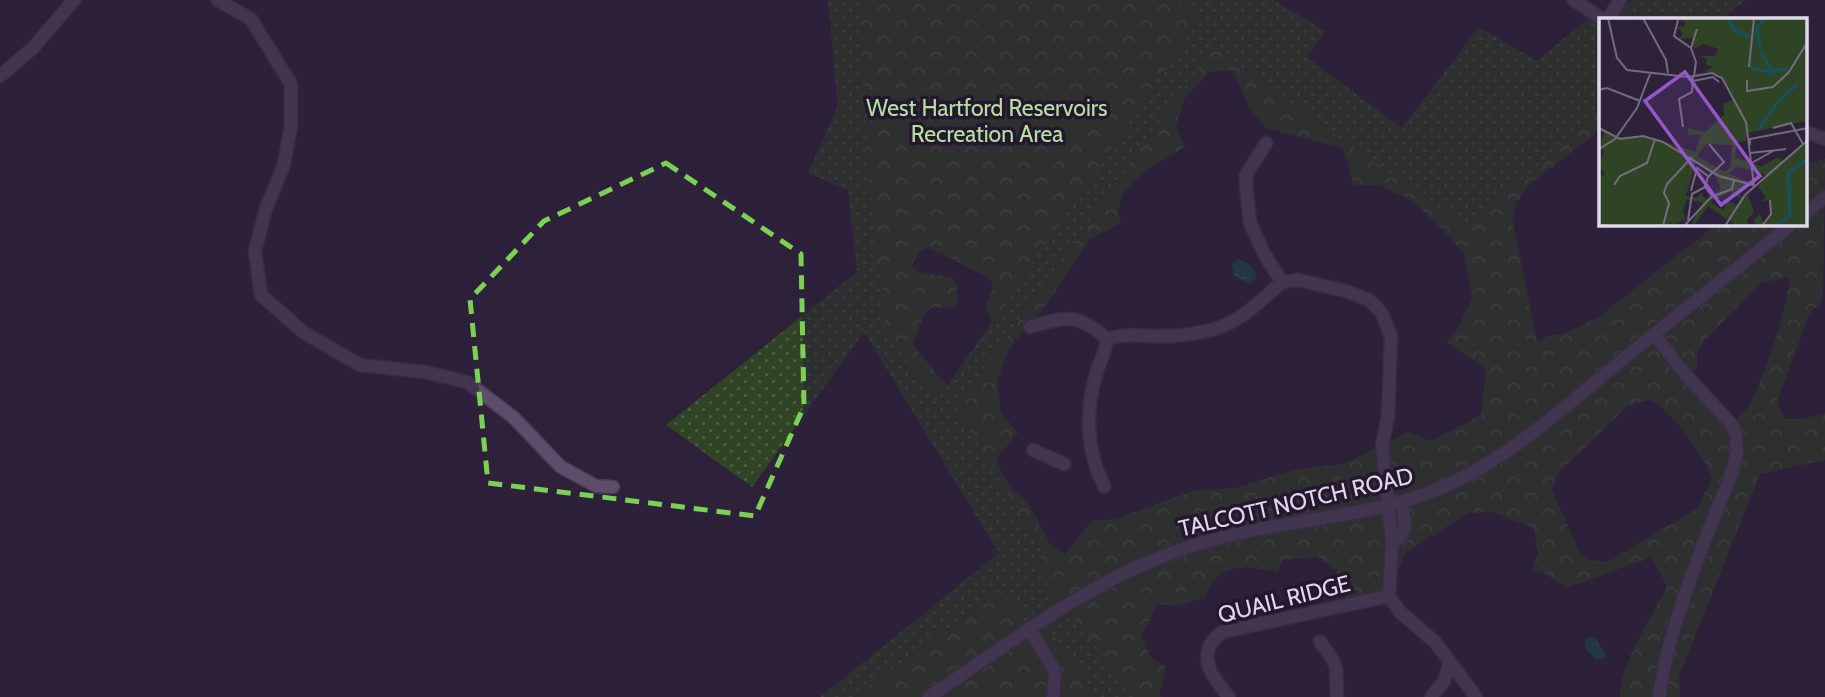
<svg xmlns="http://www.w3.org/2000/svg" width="1825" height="697" viewBox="0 0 1825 697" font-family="Cabin,sans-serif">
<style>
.green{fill:url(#green-dots);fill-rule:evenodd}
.forest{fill:url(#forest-crowns);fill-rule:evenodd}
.water{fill:url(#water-ripples)}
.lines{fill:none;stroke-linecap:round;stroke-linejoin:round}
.minor-casing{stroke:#463c50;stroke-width:15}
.minor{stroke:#5c4e6a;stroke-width:12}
.marked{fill:none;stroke:#7cd154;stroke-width:5;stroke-dasharray:14 9;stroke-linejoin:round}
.labels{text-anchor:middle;stroke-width:7;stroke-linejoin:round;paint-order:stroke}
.park-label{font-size:23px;fill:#b4e29e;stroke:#24172f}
.street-label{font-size:23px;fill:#e0d9e9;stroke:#24172f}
.inset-river{fill:none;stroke:#184f58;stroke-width:3.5}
.inset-road{fill:none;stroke:#756b80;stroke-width:2}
.view{fill:#9457ca;fill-opacity:0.15;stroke:#9457ca;stroke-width:3.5}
.inset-edge{fill:none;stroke:#e0d9e9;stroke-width:3.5}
</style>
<defs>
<pattern id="green-dots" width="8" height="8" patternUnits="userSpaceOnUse" patternTransform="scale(1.75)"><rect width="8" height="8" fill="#2f4425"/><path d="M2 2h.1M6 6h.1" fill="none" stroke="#4d5e45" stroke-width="1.8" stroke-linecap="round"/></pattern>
<pattern id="forest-crowns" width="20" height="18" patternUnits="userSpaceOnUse" patternTransform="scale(1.75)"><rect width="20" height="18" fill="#2f4425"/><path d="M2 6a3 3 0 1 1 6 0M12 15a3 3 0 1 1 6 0" fill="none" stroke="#4d5e45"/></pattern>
<pattern id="water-ripples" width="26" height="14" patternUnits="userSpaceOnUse" patternTransform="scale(1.75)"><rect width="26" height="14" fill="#184f58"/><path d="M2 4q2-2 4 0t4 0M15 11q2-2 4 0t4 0" fill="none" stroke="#396870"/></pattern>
</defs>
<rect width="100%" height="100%" fill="#2e213a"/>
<!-- green -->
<path class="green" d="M828,0h32l2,49 23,-49h388l53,31 -19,26 95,71 77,-101 58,34 57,-47 7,5v95l-136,113 -252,-180 -257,361 86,143 23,55 73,91h-41l-67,-67 -25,-42 -152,109h-33l179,-144 -135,-221 -112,155 -86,-62 191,-153 -9,-82 -40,-17 30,-68zM873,201l155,69 -92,132 -50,-73z
M1633,0h113l-25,19h-112z"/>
<!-- forest -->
<path class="forest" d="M860,0h315l25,19 -208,303 -7,-16 8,-18 -2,-9 -63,-32 -9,5 -7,13 7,7 34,6 4,7v20l-6,3 -19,-1 -8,8 -11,29 27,35 8,6 -12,17 -50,-72 -20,-181z
M1213,47l252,180 136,-113v15l-72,56 -13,19 -3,18 24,120 11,-6 15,-2 37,-18 117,-92h89v-59l19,-7 -2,137 -4,9 -10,10 -32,88 8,17h18l22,-6v47l-65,14 -81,202 1,21h-60c-2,-28 34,-84 47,-111l-16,-29 -84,31 -23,-15 -12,-3 6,-16 -4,-26 -41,-16 -25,1 -63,40 -16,43 -41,8 -12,-33 -18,-14 -36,3 -4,12c-32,-6 -60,-11 -73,25l-25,8 -23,-1 -16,33 10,21 15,9 -7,28 2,2h-23l-52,-62 -51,-66 7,-18 -86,-143zM1232,70l16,35 17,23 78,20 11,38 25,-1 34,16 37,36 14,17 8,45 -16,32 -10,11 40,27 -5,46 -51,26 -21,-9 -66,32 -45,5 -63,19 -42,3 -78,28 -23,2 -28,33 -13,-8 -24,-45 -16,-12 -15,-28 5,-8 17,-20 -17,-21 -4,-31 11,-30 40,-49 42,-63 31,-16c-1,-6 -3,-12 -2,-17 6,-28 43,-45 66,-59l-9,-21 8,-27 25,-27zM1789,277c1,26 -27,108 -42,131 -4,6 -10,11 -15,16l-46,-50 11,-6v-14l8,-14 56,-57zM1650,400c20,7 55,58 62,78l-15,31 -90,53 -19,-2 -8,-7 -28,-63 6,-17 71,-68z
M1006,588l23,41 14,-8 54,76h-244z"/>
<!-- water -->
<path class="water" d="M1238,259c9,2 15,8 19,17l-5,7 -4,1 -14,-9 -2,-11z
M1588,637h7l11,18 -4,4 -6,1 -11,-12v-7z"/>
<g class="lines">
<defs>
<path id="minor" d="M218,0l33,19 40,65v43l-8,41 -17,40 -11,43 6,44 42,37 57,33 65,7 42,10 46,35 48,50 35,19 17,1
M1574,0l28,19
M1608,19l12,-19
M0,76l33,-28 41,-48
M1806,132l19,7
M1266,143l-20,32v11l4,36 13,30 19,30
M1806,213l19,-16
M1030,327c34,-11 49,-14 77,12
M1654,334l31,40 47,51 4,10 1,17 -5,21c-29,72 -62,147 -73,224
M1107,339c19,-6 28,-3 48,-3 18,1 54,-3 70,-11 21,-9 40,-28 57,-43l16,-2 48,11 23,9 12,12 10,24 -3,80 -6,30 10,97 -3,53 11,16 35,30 41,55
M1033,450l31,14
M1104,486c-18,-35 -19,-77 -7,-115 3,-11 9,-19 10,-32
M1392,543c18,-13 13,-21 9,-40
M1030,630l25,41 -2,26
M1320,642c20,24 16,26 17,55
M929,697c88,-59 173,-126 276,-155 83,-25 171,-22 251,-61 61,-30 110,-75 162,-118 58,-47 116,-93 174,-139
M1229,697c-18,-22 -35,-43 -7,-65l167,-36
M1431,697l13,-16 6,-19"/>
</defs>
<!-- minor casing -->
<use href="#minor" class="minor-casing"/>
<!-- minor -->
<use href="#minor" class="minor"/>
</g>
<!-- marked area -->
<path d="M0 0H1825V697H0ZM666,163l135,91 3,152 -49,110 -267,-33 -18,-184 74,-78z" fill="#2e213a" fill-opacity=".55" fill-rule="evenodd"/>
<path class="marked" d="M666,163l135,91 3,152 -49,110 -267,-33 -18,-184 74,-78z"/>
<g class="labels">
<!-- park labels -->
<g class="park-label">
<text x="987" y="116">West Hartford Reservoirs<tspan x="987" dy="26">Recreation Area</tspan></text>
</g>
<!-- street labels -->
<g class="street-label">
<text transform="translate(1296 502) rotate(-13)" y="8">TALCOTT NOTCH ROAD</text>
<text transform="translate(1284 599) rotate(-14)" y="8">QUAIL RIDGE</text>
</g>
</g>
<!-- overview -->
<g transform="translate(1599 18)">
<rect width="208" height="208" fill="#2e213a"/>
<path d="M118,0h90v103l-61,12v8l-9,1 -2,15 36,13 36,-30v85l-41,-50 -34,-10v-22h-31l-23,79 -4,4 19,-72 -47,-19 49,17 6,-17h-13v-7l17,4 19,-17 -1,-11 12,-5 -16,-25z" fill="#2f4425"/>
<path d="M88,0h30l14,73 -12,-17 -14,-2 8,-5 -7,-2 1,-6 -6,-3h13l5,-7 -16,-5 -9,5 -2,-11 -13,1 4,-6 -7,-6h8l1,-6 -6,1zM121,0h20l10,18 -4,55 -7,16zM144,0l64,3 -10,33 -51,62 -4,-11 7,-17 5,-44zM208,62l-4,5 4,2v34l-58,11 3,-21 19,-23 9,10zM135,91l-1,32 -25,1 2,-2 -2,-5 -7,7zM0,110l17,9 26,-1 51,18 -19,72 -4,-4 -1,4h-70v-49l6,-3 -6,-8 5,-15 -5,-2 5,-16zM102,125h31l1,22 17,4 -14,-2 -7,7 23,9 -17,8 7,6 6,-2 6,17 -7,8 1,6h-11l-29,-20 -14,20 -2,-4 11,-19 -16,-4 -4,12 3,11 -4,-3 -5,7zM107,126l26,1 -1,21 -6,6 -28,-16zM97,145l20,14 5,12 -15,11 -5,-7 -4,5 -11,-2zM131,174l11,7 -4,6 -9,-4 -5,9 -13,-8zM208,129v43l-21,-15 -25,-8 17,-10 8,8zM168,156l23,7 17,14v31h-51l-2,-7 6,-5 3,9 7,-8 -1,-15 -9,2 6,-5 -8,-10z" fill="#2f4425" fill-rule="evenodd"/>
<path class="inset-river" d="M129,0l7,13 16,6M161,31l-3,-20 7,-11M162,33l10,19h16M150,49l24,6M159,112l22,-31 17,-14M176,208l15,-10 -2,-43 20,-14"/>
<path class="inset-road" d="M9,0l9,40 10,12 61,7 24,-4 10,5 24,44 8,64M44,0l23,42 2,13M79,2l-4,16 17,12M150,49l5,-49M190,54l19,-31M95,58l2,-14 -5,-14 6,-19M148,62v11l26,-4 16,-15M94,63l20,-4 6,5M0,72l8,-2 33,13M84,109l-4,-28 13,-7 1,-16M0,110l21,11 23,-3 20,6 56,34 34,9M174,110l18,-5 12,21M110,126l15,18 -16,15 -3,10 7,9M151,127v-6l58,-11M0,131l16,-10 22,-31 13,-34M151,135l36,-4M151,146l23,-13M15,167l6,-9 27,-13 8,-24M92,173l6,-23 11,8M89,202l4,-26 13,-7M64,208l6,-23 -5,-10 3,-9 25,-27M85,208l27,-29 21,-8 2,-9M126,208l20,-31 63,-55M163,208l9,-12 -1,-14"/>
<path class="view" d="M86,54l75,104 -39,29 -76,-104z"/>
<rect width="208" height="208" class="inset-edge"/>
</g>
</svg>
